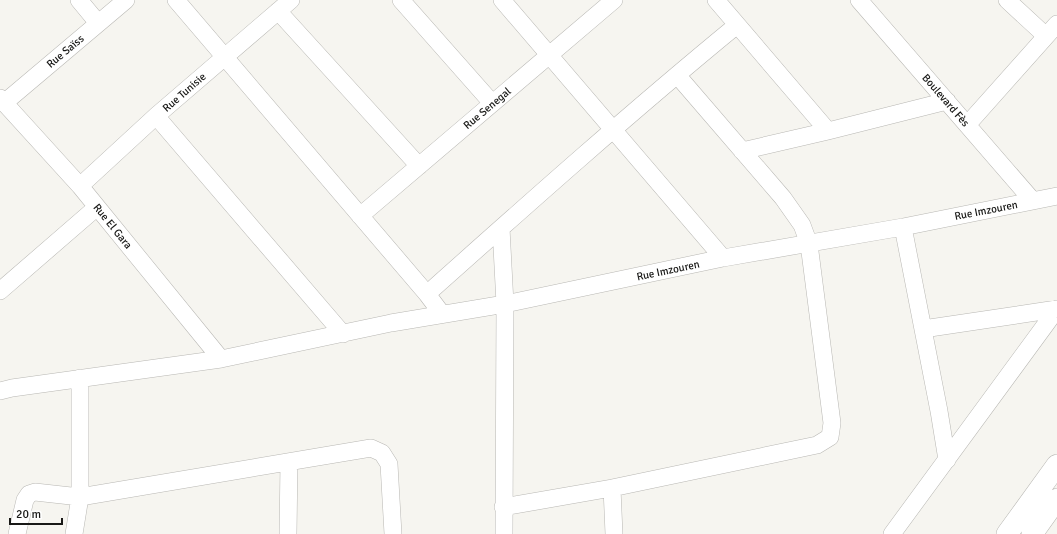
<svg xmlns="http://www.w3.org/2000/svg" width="1057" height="534" viewBox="0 0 1057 534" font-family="Signika,sans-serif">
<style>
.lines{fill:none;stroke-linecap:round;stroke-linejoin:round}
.minor-casing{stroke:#b8b7b3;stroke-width:18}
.tertiary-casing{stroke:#b8b7b3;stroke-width:22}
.minor{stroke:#fff;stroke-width:17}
.tertiary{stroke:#fff;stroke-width:21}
.labels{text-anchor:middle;stroke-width:3.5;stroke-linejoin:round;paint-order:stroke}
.street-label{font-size:11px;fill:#191917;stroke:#fff}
</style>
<rect width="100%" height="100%" fill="#f6f5f0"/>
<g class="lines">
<defs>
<path id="minor" d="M79,0l19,23
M176,0l251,294 15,20
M401,0l91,103
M502,0l221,258
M716,0l112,131
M859,0l174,201
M1007,0l39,36
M278,11l141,155
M0,98l80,88 141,173
M4,103l122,-103
M156,116l187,218
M967,125l90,-101
M742,151l86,-20 119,-30
M80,186l76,-70 135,-116
M360,216l254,-216
M903,227l36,184 8,49
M501,228l4,76 -1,230
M0,291l97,-84
M427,294c102,-91 204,-182 310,-269
M923,329l134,-20
M0,391l12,-3 209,-29 170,-36 114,-19 218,-46 180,-31 154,-31
M612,488l2,46
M503,507l109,-19 205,-43 13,-8 2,-14 -23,-179 -7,-19 -19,-27 -106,-123
M17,534l8,-34 4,-6 6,-2 45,5 291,-49 11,5 7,11 4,70
M74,534l6,-37v-119
M288,534l1,-72
M892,534l165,-225"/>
<path id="tertiary" d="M1007,534l50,-69
M1032,534l25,-35"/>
</defs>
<!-- minor casing -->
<use href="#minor" class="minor-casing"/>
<!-- tertiary casing -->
<use href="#tertiary" class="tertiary-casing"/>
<!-- minor -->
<use href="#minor" class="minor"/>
<!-- tertiary -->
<use href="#tertiary" class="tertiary"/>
</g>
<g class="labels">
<!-- street labels -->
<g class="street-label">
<text transform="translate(65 51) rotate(-40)" y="4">Rue Saïss</text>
<text transform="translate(184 92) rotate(-41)" y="4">Rue Tunisie</text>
<text transform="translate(946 100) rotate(49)" y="4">Boulevard Fès</text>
<text transform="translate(487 108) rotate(-40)" y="4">Rue Senegal</text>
<text transform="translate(986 210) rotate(-11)" y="4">Rue Imzouren</text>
<text transform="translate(113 226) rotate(51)" y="4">Rue El Gara</text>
<text transform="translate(668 270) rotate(-12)" y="4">Rue Imzouren</text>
</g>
</g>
<!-- scale -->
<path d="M10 518v6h52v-6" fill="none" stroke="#191917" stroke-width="2"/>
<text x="16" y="518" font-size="12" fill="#191917" stroke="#ffffff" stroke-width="3" paint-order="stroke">20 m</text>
</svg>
